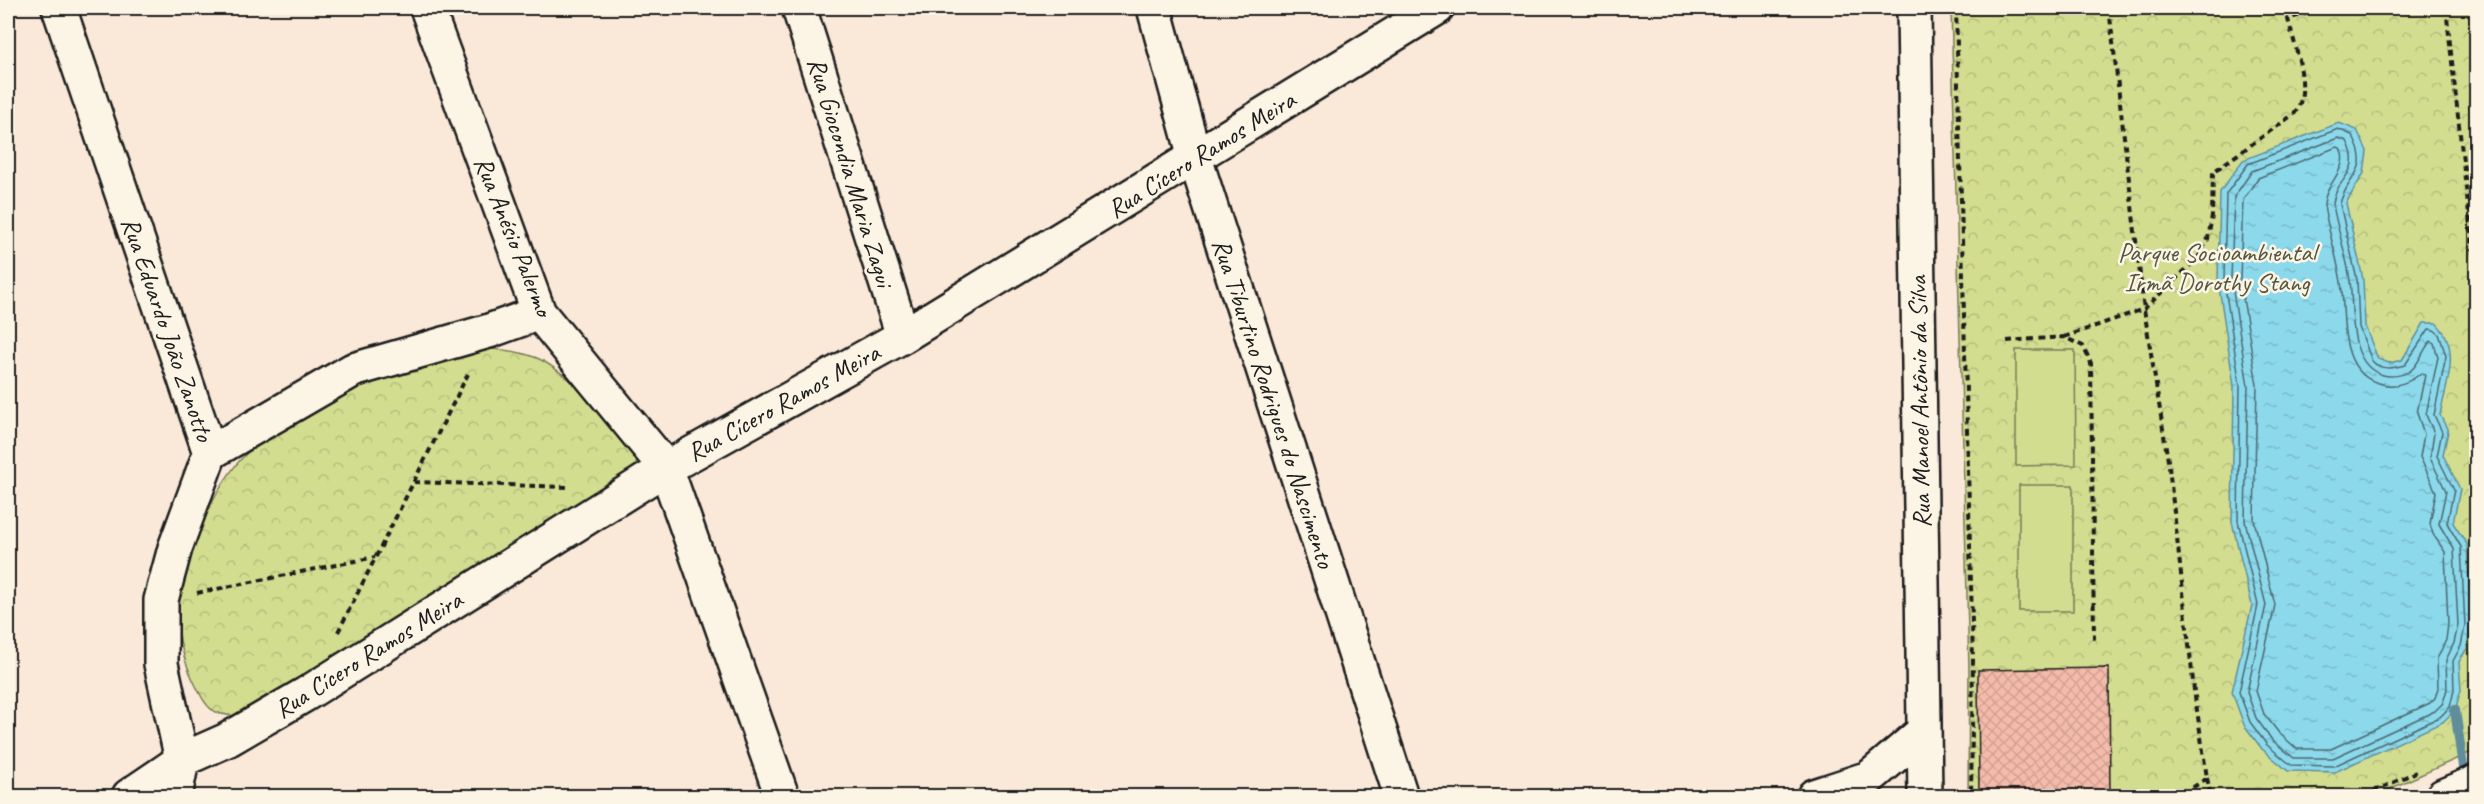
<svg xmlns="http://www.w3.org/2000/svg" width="2484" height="804" viewBox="0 0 2484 804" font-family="Caveat,sans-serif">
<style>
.forest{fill:url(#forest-crowns);stroke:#777c56;stroke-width:1.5}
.pitch{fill:#d2dd90;stroke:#777c56;stroke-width:1.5}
.water{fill:url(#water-ripples);stroke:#5f8d99;stroke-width:1.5}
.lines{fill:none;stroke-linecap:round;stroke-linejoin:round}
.shore{stroke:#49686f;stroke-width:1.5}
.stream{stroke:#5f8d99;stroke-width:10}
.building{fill:url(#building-cross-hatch);stroke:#1c1c1c;stroke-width:1.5}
.minor-casing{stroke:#1c1c1c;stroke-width:38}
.path{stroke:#1c1c1c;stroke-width:4;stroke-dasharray:6 4.5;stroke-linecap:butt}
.minor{stroke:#fcf5e5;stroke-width:33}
.labels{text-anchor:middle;stroke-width:5;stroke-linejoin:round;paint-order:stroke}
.street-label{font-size:26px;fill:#1c1c1c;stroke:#fcf5e5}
.park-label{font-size:26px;fill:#53563f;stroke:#fcf5e5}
</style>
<defs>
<pattern id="forest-crowns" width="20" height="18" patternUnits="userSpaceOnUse" patternTransform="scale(1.5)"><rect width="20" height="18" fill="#d2dd90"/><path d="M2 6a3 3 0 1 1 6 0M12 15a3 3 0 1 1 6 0" fill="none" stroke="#b4bd7c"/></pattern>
<pattern id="water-ripples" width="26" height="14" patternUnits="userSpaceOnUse" patternTransform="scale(1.5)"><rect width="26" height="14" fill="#8cd9ec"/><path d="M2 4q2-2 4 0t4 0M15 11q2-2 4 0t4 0" fill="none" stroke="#78baca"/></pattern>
<pattern id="building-cross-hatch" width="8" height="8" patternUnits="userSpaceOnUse" patternTransform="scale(1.5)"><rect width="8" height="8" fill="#f4bbaa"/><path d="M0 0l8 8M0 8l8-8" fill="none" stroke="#d1a092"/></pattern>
</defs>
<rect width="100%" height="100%" fill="#fae9d9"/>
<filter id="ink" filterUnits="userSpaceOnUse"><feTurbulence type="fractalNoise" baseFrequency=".0167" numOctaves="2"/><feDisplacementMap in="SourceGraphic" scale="12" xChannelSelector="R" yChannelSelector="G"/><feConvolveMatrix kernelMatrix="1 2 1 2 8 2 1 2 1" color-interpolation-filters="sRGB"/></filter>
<g filter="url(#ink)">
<!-- forest -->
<path class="forest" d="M1951,8h525v742l-102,46h-406l1,-127z
M492,349c16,1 30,3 45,9 24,10 88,67 96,91 5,11 4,19 1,31l-396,236c-28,-1 -31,-8 -43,-32 -13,-26 -21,-59 -16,-88 6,-41 37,-113 67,-142 25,-23 52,-39 82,-56 10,-6 21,-13 32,-17 16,-6 32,-9 48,-13 28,-7 56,-15 84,-19z"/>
<!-- pitch -->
<path class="pitch" d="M2476,62v116l-7,-76z
M2016,350h59l1,115 -60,1z
M2019,485h54v126h-54z"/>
<!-- water -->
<path class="water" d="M2339,123l18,7 10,21 -3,22 -18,30 17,76 2,47 13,33 11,4 13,-3 22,-37h12c26,24 10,62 4,92l8,16 -5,24 17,34 -7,34 14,21 4,82 -4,22 -8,14 2,28 -6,20 -12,12 -108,50 -47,-1 -26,-22 -18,-24 -12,-33 20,-87 -20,-83 2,-136 -16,-106 2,-88 23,-32z"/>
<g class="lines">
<!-- shore -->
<path class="shore" d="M2338,129l14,6c21,38 -4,37 -12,69l17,76 2,47 13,34c9,10 21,7 33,4l24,-36 5,1 5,4 7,22 -12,59 8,17 -5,24 17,34 -7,33 14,24 4,79 -4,20 -8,15 1,29 -4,17 -10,10 -106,49 -43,-1 -24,-20 -17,-23 -11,-30 19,-87 -20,-84 2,-135 -16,-106 2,-86 22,-30z
M2338,138l9,3c17,33 -12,36 -14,63 4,26 14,51 17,77 4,29 -3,84 33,94 7,2 20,1 27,-4 9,-6 13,-22 21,-30l3,2 4,14 -12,58 8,18 -4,25 16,33 -7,33 15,25 4,76 -4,18 -8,17 1,29 -4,14 -8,8 -102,47h-39l-22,-18 -16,-22 -9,-26 19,-87 -21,-84 3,-135 -17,-107 3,-82 18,-26z
M2337,147l3,1c11,20 -16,36 -16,57 4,26 13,51 17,77 5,34 -4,92 41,102 13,4 29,-2 39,-11l4,2 -8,38 7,21 -4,23 16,35 -6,32 3,10 12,18 3,72 -2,16 -9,19 1,29 -3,10 -5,5 -99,46h-34l-18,-16 -15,-19 -8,-23 19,-86 -21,-85 3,-135 -17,-106 3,-79 15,-22z"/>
<!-- stream -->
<path class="stream" d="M2455,710l10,71"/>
</g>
<!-- building -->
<path class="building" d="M2109,668l1,128h-131l-1,-126z"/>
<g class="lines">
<defs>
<path id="minor" d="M59,8l151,445 -35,95 -14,52v64l21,96 -7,36
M427,8l112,305 127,155 116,328
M799,8l104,328
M1154,8l41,150 206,638
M1914,8l11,788
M210,453l143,-83 136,-39 50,-18
M129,796l53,-36 45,-20 79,-46 360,-226 237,-132 534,-328
M1814,796l55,-18 55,-47
M2443,796l33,-14"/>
</defs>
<!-- minor casing -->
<use href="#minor" class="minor-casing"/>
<!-- path -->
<path class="path" d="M1956,8l17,653 -2,135
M2109,8l35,301 25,158 25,223 13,88 -27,18
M2446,8l30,270
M2064,337l80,-28 54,-51 10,-19 4,-23 1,-44 81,-58c19,-22 0,-70 -6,-95l37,-11
M2007,341l57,-4 19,9 8,17 3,278
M414,482l153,5
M197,593l178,-36
M338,632l130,-258
M2207,778l4,18
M2364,796l52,-24"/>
<!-- minor -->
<use href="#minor" class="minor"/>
</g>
</g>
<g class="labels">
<!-- street labels -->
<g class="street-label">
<text transform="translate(1201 154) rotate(-32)" y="9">Rua Cícero Ramos Meira</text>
<text transform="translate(851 172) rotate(73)" y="9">Rua Giocondia Maria Zagui</text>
<text transform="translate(514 236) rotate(68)" y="9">Rua Anésio Palermo</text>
<text transform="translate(168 329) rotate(71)" y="9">Rua Eduardo João Zanotto</text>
<text transform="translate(783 402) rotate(-29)" y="9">Rua Cícero Ramos Meira</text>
<text transform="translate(1919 402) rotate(-91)" y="9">Rua Manoel Antônio da Silva</text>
<text transform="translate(1274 403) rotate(72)" y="9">Rua Tiburtino Rodrigues do Nascimento</text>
<text transform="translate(368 654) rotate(-32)" y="9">Rua Cícero Ramos Meira</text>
</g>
<!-- park labels -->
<g class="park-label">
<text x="2217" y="261">Parque Socioambiental<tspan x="2217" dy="30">Irmã Dorothy Stang</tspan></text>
</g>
</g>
<!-- margin -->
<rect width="2484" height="804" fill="none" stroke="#fcf5e5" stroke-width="30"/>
<rect x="15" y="15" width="2454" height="774" fill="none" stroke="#1c1c1c" stroke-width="2" filter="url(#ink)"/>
</svg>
